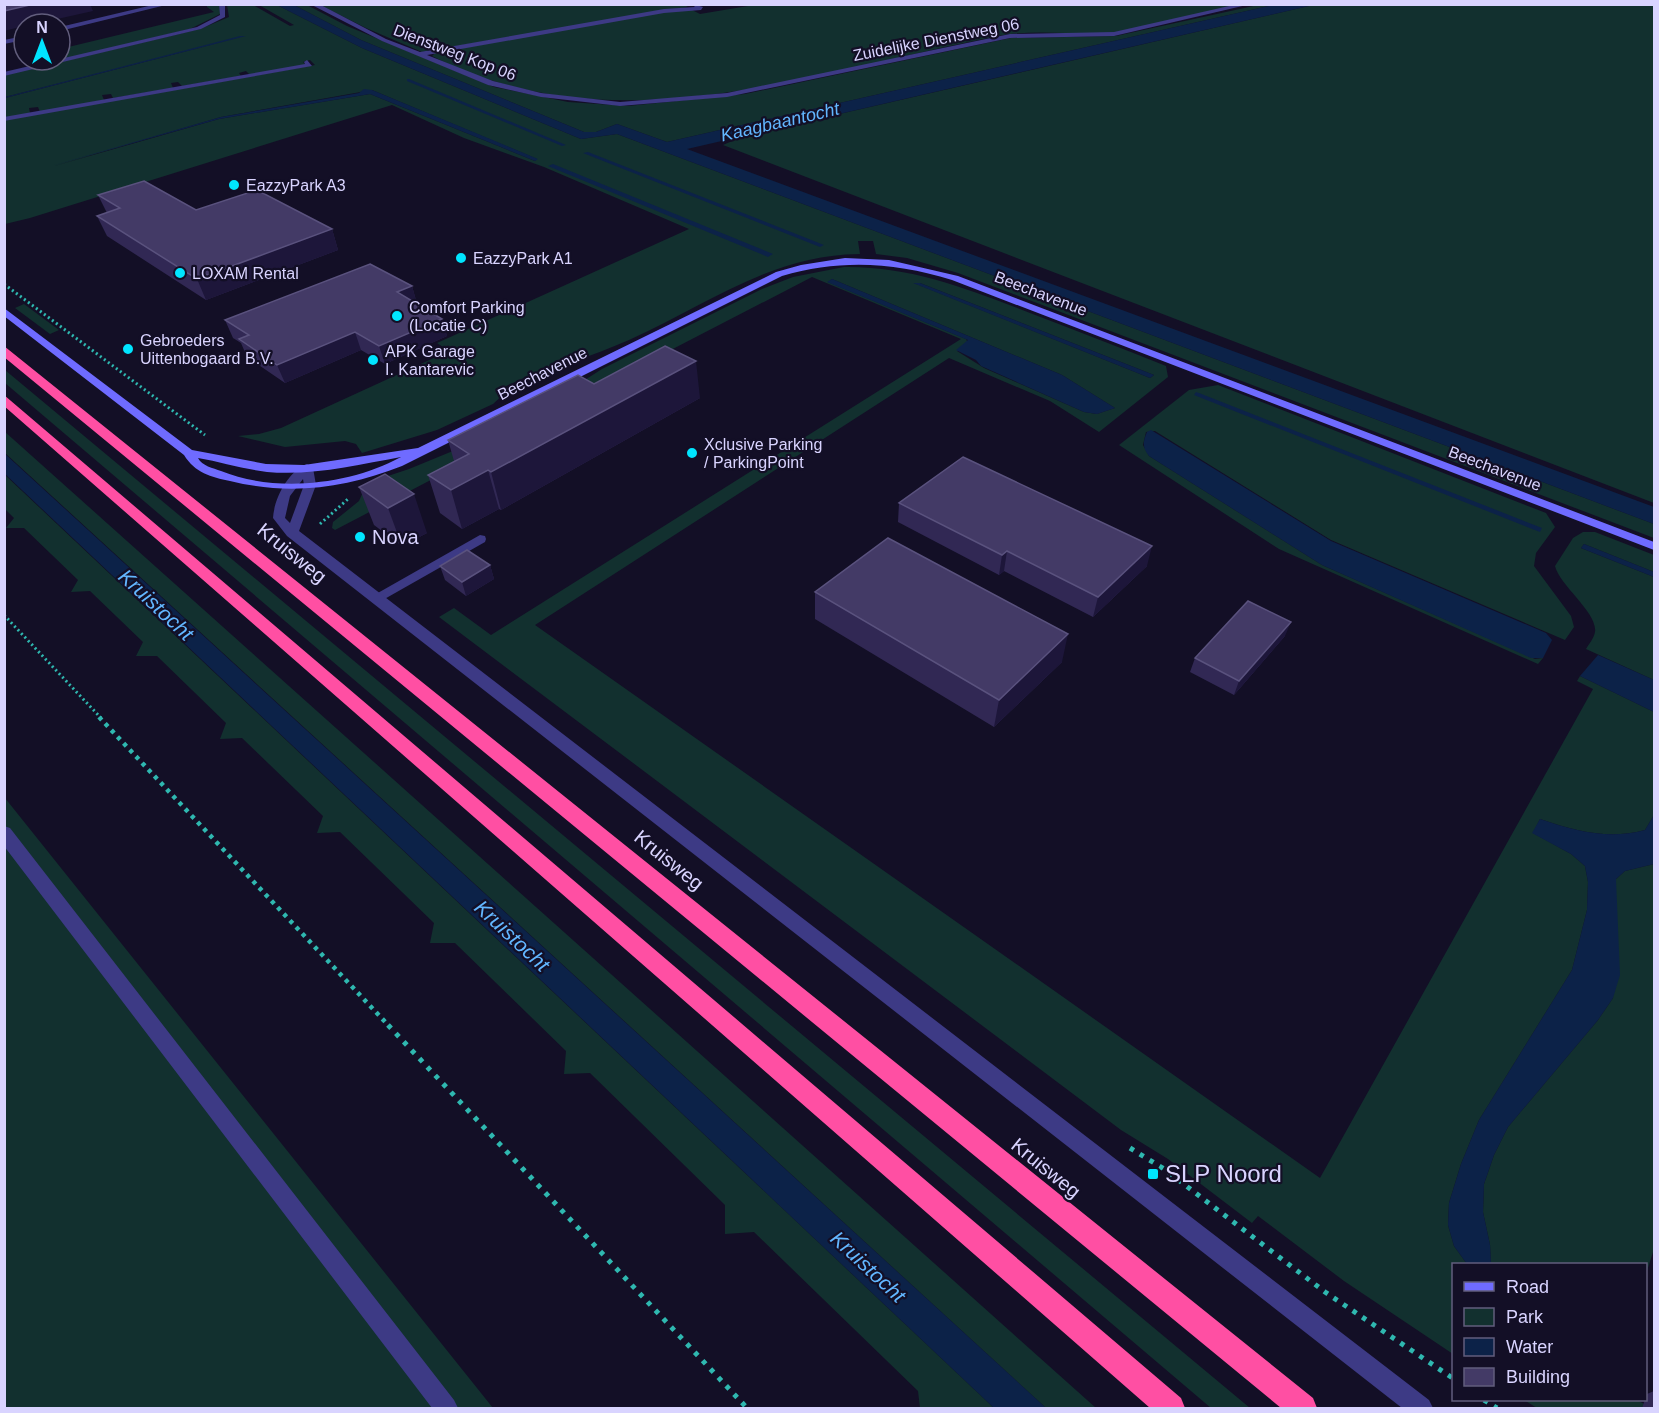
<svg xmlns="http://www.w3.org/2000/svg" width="1659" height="1413" viewBox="0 0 1659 1413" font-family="Arial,sans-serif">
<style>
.green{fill:#12302f;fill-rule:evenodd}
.water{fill:#0c2248}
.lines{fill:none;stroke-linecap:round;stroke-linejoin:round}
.stream{fill:#0c2248;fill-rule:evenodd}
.path-far2{stroke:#2fb8b0;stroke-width:3;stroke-dasharray:2 3;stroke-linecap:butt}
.path-far1{stroke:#2fb8b0;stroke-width:4.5;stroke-dasharray:4 5;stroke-linecap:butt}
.path{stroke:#2fb8b0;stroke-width:5;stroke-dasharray:4.5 7;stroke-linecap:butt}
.lane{fill:#3d3a85;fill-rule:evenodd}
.street{fill:#3d3a85;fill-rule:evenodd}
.secondary{fill:#6f6bff;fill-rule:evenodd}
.highway{fill:#ff4fa3;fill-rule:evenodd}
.wall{fill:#312854}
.shaded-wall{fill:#1d163a}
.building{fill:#433a66;stroke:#5a527e;stroke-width:1.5}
.poi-dot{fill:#00e5ff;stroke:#130f26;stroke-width:2}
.labels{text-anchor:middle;stroke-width:4.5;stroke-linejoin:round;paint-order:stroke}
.far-street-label{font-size:16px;fill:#d9d4ff;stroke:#130f26}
.far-poi-label{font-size:16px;fill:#d9d4ff;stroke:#130f26;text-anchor:start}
.far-water-label{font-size:18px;font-style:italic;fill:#62b6ff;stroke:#130f26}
.poi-label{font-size:20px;fill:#d9d4ff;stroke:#130f26;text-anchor:start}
.street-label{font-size:20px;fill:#d9d4ff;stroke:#130f26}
.water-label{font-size:21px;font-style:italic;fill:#62b6ff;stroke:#130f26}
.near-poi-label{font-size:24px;fill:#d9d4ff;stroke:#130f26;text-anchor:start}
</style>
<rect width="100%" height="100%" fill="#130f26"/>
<!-- green -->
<path class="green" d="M682,4l6,3 -266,45 -56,-24 -46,-23z
M207,5h12l3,8 -32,16 -130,31v-11l154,-37 -7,-5z
M227,5h26l37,21 4,-1 -35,-20h18l85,43 219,91 36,-5 1037,390v14l-696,-265 -51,-15 -31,-4 -3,-13h-15l2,13c-90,1 -153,51 -231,86 -18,8 -38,15 -56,22l-5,-2 -38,19 -4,-2 -22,10 4,3 -15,14 -56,26 -75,23 -6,-9 -11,-3 -60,6 -47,-11 21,-2 22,-6 168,-77 -12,-8 252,-114 -145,-62 -80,-29 -72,-33 -362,113 -25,6v-104l310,-55 -5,-5 -7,2 3,3 -56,10 -4,-4 -7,2 2,3 -59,10 -4,-4 -7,1 2,5 -60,10 -2,-4 -9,1 2,5 -64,12 -2,-5 -9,1 1,5 -25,5v-20l240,-62 -240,61v-22l195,-46 29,-12zM372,90l165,69 -2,2 -165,-67 -151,25 -168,48 170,-50z
M294,5h13l40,21 147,61 74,15 60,4 117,-12 266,-56 105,-2 142,-31h15l-606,137 -50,-18 -21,8h-12l-223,-92z
M754,5h486c-43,9 -89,25 -133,28 -36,2 -73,-4 -109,3 -187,36 -383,113 -566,20l3,-3 227,-41 30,-2 8,4z
M1313,5h341v498l-931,-358 21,-9z
M844,267c67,-1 124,22 186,46 45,17 91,35 136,53l2,11 -69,55 -49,-31 -101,-43 -414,267 785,553 273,-489 -16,-8 3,-5 74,36v103l-9,15c-36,10 -70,1 -105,-11l-7,14 38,21 14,12 3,16 -1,28 -15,60 -93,150 -18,44 -12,39 -1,22 6,21 13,18h-13l-1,90 -109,-73 -86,-65 -6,7 -84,-64 -47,-29 -682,-513 15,-9 37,27 470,-296 -149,-62 -369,191 5,3 -113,59 -3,-2 1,-6 26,-21 8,-18 42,-14 102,-42 91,-58 160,-80 31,-12zM832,279l230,96 53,33 -18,6 -13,-2 -100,-44 -27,-17 11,-8 -2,-4 -138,-57zM914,283h6l234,92 -4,3z
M24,304l35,26 -9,4 -35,-26z
M5,370l1245,1038h-39l-1206,-1025z
M1218,385l328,128 9,14 -19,26 -2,13 37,50 3,11 -9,13 -234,-100 -176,-109 -9,1 -3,13 6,11 173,109 213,94 8,-1 -5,6 -259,-115 -160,-104 70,-55z
M4,431l1092,977h-50l-1041,-955z
M4,474l990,934h-74l-2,-17 -164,-159 -29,2v-29l-135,-132 -26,1 2,-23 -111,-108h-25l4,-20 -94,-91 -23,1 6,-17 -81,-78 -22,1 6,-16 -69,-67h-21l7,-14 -53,-51 -19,1 7,-12 -54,-52h-18l8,-10 -9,-9z
M1583,532h12l59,23v17l-70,-28 -3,4 73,29v103l-68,-31c3,-5 8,-11 9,-17 3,-19 -35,-46 -40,-66l18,-28z
M5,798l488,610h-488z
M1654,864v385l-8,25v-10h-155l-1,-19 -7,-33 1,-28 10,-29 14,-28 90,-107 15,-22 3,-119 9,-8z
M1524,1400h113l7,4 -2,4h-105z"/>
<!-- water -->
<path class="water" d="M277,5h17l67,35 223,92h12l21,-8 50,18 606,-137h40l-626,144 967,358v17l-1037,-390 -36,5 -219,-91z
M240,36h6l-241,62v-1z
M364,89l8,1 166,69 -3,2 -165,-67 -151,25 -168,47 170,-49 138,-24z
M588,152l236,93 -4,2 -237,-94z
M553,164l220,90 -5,3 -220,-91z
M832,279l230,96 53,33 -18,6 -13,-2 -103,-46 -5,-6 -20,-10 12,-10 -141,-58z
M913,283h7l234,92 -4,3z
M1196,392l3,1 343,135 -2,4 -346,-137z
M1151,430l180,111 215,92 6,7 -9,18h-12l-209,-93 -173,-109c-7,-8 -6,-15 -2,-24z
M4,453l1042,955h-52l-989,-934z
M1584,544l70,28v5l-73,-29z
M1598,655l56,25v32l-74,-36z
M1654,815v49l-29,7 -9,8 4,96 -7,23 -15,22 -90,107 -14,28 -10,29 -1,28 7,33 1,19h-24l-13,-18 -6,-21 1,-22 12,-39 18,-44 93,-150 15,-60 1,-28 -3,-16 -14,-12 -39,-21 8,-14c35,12 69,21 105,11z"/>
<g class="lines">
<!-- stream -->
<path class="stream" d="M407,79h2l157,66 -4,1 -155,-65z"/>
<!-- path-far2 -->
<path class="path-far2" d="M4,284l201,151
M320,524l28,-25
M4,615l97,103"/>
<!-- path-far1 -->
<path class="path-far1" d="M99,717l290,309"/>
<!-- path -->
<path class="path" d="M388,1025l359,383
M1130,1148l34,21 161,123 129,87
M1484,1400l13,8"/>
<!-- lane -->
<path class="lane" d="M157,4h13l-110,27v-4z
M219,4h6v13l-24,12 -197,47v-4l193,-45 23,-12z
M310,4h9l67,35 34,13 244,-43 31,-2 -3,-3 11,3 -2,3 -37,3 -237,42 66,26 48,12 79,9 107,-9 283,-59 104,-2 124,-28h13l-137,32 -104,2 -283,59 -107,9 -79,-9 -53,-12 -106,-44z
M24,36v4l-20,4v-4z
M307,60l5,6 -308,55v-4l301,-53 -1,-2z
M480,535l5,1 1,3 -1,3 -104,59 -5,2 -7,-5z
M4,826l6,2 444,572 4,8h-26l-428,-562z"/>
<!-- street -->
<path class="street" d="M307,464l6,4 3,17 -17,46 1130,869 4,8h-31l-1115,-872 -14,-18c1,-19 15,-47 34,-54zM303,479l1,6 -14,38 -5,-5 5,-22z"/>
<!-- secondary -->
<path class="secondary" d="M845,258l44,2 69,16 696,266v8l-702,-270c-58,-18 -112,-21 -170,-4l-380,190c-56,22 -112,30 -172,15 -19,-4 -35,-8 -46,-26l-180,-139v-8l188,142 74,14 38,1 114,-17 358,-176 25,-7zM401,457c-51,28 -126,36 -180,14 -8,-3 -19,-5 -23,-13 23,4 45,11 69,14 45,4 90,-7 134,-15z"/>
<!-- highway -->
<path class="highway" d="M4,346l1309,1052 4,10h-36l-1277,-1051z
M4,395l1177,1003 4,10h-35l-1146,-1002z"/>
</g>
<!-- wall -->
<path class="wall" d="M98,195l234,34 6,21 -132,50 -99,-64 -10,-20 10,-3z
M412,286l5,18 25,15 5,17 -62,28 -24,-14 -76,33 -38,-26 -6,-14 -8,-5 -8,-18z
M594,384l106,14 -199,112 -2,-1 -37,20 -22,-16 -12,-38 26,-14 -6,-21z
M359,487l68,46 -25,13 -28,-21z
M899,503l248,63 -54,51 -89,-46 -5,4 -101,-53z
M490,565l4,14 -28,17 -21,-16 -5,-14z
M815,592l247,70 -68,65 -179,-108z
M1285,636l-51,59 -44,-23 5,-14z
M1654,1391v17h-12l5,-14z"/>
<!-- shaded-wall -->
<path class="shaded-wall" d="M34,4h56l3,7 -58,13h-11v2l-20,5v-20z
M332,229l6,21 -132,50 -9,-21z
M412,286l5,18 -20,-12z
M442,319l5,17 -62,28 -6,-18z
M355,332l6,18 -76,33 -8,-18z
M696,361l4,37 -199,112 -10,-38z
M488,470l11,39 -37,20 -11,-39z
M414,494l13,39 -25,13 -14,-38z
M1152,546l-5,20 -54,51 5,-20z
M1007,551l-3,20 -5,4 3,-20z
M490,565l4,14 -28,17 -4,-14z
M1291,622l-6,14 -51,59 5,-14z
M1068,634l-6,28 -68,65 5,-27z"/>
<!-- building -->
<path class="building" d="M4,4h30l-30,7z
M144,181l52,29 61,-20 75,39 -135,50 -100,-63 23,-8 -22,-13z
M370,264l42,22 -15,6 45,27 -63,27 -24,-14 -78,33 -38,-26 10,-4 -24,-15z
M665,346l31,15 -205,111 -3,-2 -37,20 -23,-15 41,-21 -21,-14 130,-65 16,9z
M963,457l189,89 -54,51 -91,-46 -5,4 -103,-52z
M385,474l29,20 -26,14 -29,-21z
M888,538l180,96 -69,66 -184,-108z
M467,550l23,15 -28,17 -22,-16z
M1248,601l43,21 -52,59 -44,-23z"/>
<!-- markers -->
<g class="poi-dot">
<circle cx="234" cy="185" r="6"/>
<circle cx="461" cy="258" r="6"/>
<circle cx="180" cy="273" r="6"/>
<circle cx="397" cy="316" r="6"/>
<circle cx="128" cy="349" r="6"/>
<circle cx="373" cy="360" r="6"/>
<circle cx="692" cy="453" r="6"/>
<circle cx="360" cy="537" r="6"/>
<rect x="1147" y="1168" width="12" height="12" rx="3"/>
</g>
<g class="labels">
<!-- far-street labels -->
<g class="far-street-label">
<text transform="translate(936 39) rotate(-11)" y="6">Zuidelijke Dienstweg 06</text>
<text transform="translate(455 52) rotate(21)" y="6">Dienstweg Kop 06</text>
<text transform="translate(1041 293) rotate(21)" y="6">Beechavenue</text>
<text transform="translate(542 373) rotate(-27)" y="6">Beechavenue</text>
<text transform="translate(1495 468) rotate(21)" y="6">Beechavenue</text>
</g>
<!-- far-poi labels -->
<g class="far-poi-label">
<text x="246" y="191">EazzyPark A3</text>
<text x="473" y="264">EazzyPark A1</text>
<text x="192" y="279">LOXAM Rental</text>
<text x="409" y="313">Comfort Parking<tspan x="409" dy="18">(Locatie C)</tspan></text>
<text x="140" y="346">Gebroeders<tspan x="140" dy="18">Uittenbogaard B.V.</tspan></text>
<text x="385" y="357">APK Garage<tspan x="385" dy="18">I. Kantarevic</tspan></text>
<text x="704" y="450">Xclusive Parking<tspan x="704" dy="18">/ ParkingPoint</tspan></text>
</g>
<!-- far-water labels -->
<g class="far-water-label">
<text transform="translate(780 122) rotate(-13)" y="6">Kaagbaantocht</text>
</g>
<!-- poi labels -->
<g class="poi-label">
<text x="372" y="544">Nova</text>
</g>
<!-- street labels -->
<g class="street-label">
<text transform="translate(292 553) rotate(39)" y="7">Kruisweg</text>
<text transform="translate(669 860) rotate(39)" y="7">Kruisweg</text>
<text transform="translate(1046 1168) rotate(39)" y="7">Kruisweg</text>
</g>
<!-- water labels -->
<g class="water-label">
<text transform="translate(156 605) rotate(43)" y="7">Kruistocht</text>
<text transform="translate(512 936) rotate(43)" y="7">Kruistocht</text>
<text transform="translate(868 1267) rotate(43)" y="7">Kruistocht</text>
</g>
<!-- near-poi labels -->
<g class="near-poi-label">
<text x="1165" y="1182">SLP Noord</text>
</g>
</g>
<!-- border -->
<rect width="1659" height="1413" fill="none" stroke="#d9d4ff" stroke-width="12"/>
<!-- legend -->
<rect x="1452" y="1263" width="195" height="138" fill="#130f26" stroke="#625e7d" stroke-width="1.5"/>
<rect x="1464" y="1282" width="30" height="9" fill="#6f6bff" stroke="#625e7d" stroke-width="1.5"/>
<text x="1506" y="1293" font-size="18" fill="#d9d4ff">Road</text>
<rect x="1464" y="1308" width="30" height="18" fill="#12302f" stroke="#625e7d" stroke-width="1.5"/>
<text x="1506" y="1323" font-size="18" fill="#d9d4ff">Park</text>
<rect x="1464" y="1338" width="30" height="18" fill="#0c2248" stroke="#625e7d" stroke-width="1.5"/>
<text x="1506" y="1353" font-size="18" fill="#d9d4ff">Water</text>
<rect x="1464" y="1368" width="30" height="18" fill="#433a66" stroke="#625e7d" stroke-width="1.5"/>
<text x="1506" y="1383" font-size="18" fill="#d9d4ff">Building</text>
<!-- north arrow -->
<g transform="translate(42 42)"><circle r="28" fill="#130f26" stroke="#625e7d" stroke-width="1.5"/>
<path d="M0-4.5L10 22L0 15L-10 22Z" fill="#00e5ff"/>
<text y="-9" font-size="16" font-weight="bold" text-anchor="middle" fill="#d9d4ff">N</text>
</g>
</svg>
